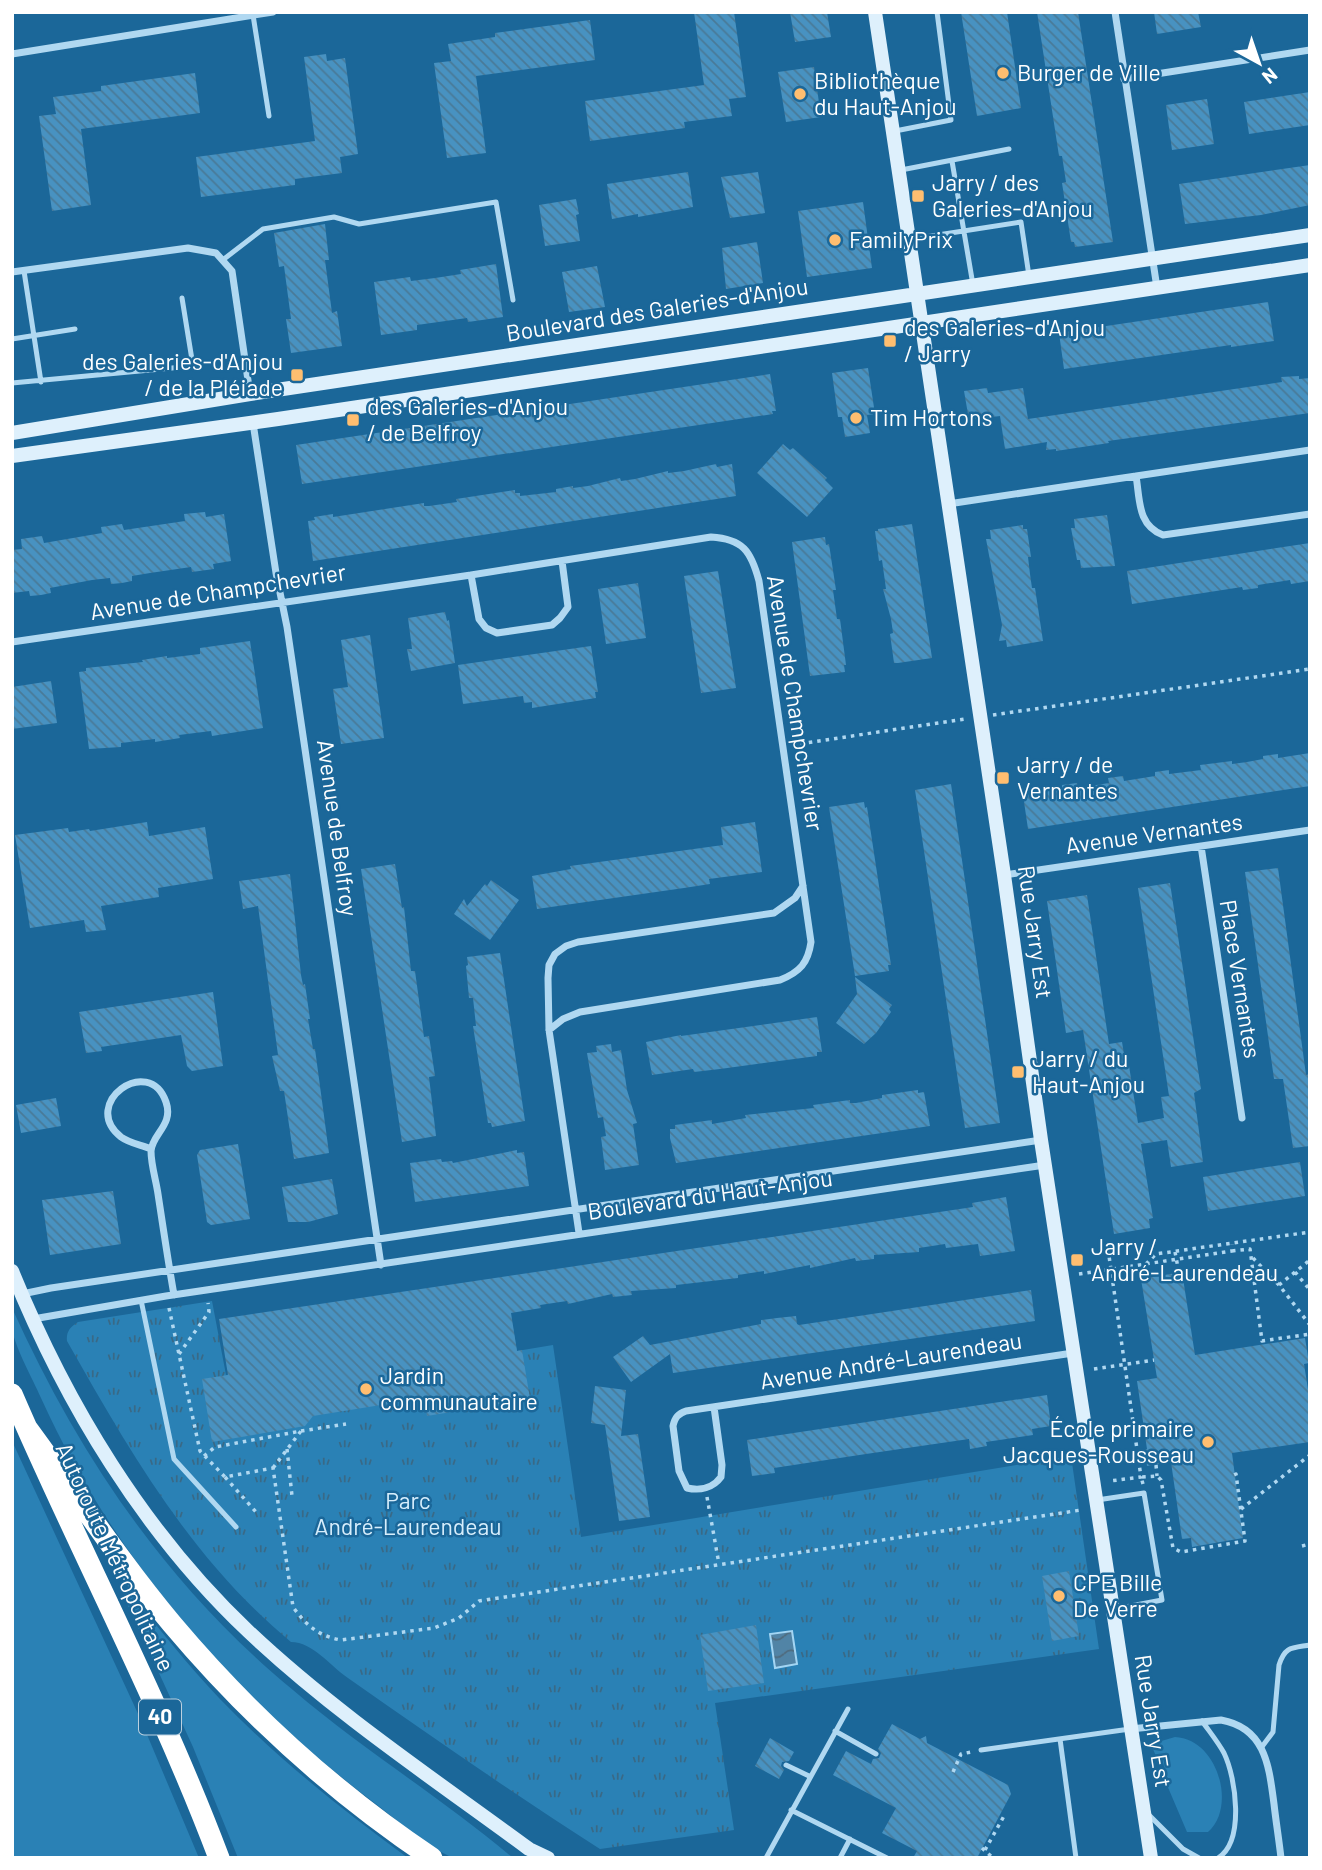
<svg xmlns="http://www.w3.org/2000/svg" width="1322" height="1870" viewBox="0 0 1322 1870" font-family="Barlow,sans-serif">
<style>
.grass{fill:#2a81b5}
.park{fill:url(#park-tufts)}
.water{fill:url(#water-waves);stroke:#a3d5f3;stroke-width:2}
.building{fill:url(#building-back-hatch)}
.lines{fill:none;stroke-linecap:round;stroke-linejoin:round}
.path{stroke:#b0d8f1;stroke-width:3.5;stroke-dasharray:3.5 5;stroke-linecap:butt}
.lane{stroke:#b0d8f1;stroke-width:5}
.street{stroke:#b0d8f1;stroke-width:7}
.secondary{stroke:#def0fc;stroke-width:14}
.highway{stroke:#fff;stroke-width:21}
.poi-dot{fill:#ffbe70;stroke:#1b6799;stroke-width:2.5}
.labels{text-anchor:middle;stroke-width:5;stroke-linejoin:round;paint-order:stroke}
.shield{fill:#1b6799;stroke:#bbd1e0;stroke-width:2}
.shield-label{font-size:21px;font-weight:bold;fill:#fff}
.poi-label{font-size:23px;fill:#fff;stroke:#1b6799;text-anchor:start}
.street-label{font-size:23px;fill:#fff;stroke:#1b6799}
.park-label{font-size:23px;fill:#d7eefc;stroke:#1b6799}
</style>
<defs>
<pattern id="park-tufts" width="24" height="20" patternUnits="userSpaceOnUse" patternTransform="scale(1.75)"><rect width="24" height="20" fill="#2a81b5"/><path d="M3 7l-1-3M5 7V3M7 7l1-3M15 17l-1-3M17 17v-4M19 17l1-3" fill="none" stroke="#396986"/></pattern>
<pattern id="water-waves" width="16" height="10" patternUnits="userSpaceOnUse" patternTransform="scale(1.75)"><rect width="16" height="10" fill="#5184a6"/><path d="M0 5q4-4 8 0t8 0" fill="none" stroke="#4f6b7e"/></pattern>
<pattern id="building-back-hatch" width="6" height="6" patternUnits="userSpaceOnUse" patternTransform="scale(1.75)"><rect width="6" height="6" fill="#4892c1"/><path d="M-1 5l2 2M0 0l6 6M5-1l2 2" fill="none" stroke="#497a98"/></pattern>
</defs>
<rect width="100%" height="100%" fill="#1b6799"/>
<!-- grass -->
<path class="grass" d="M12,1308c67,148 155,278 281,382 70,60 149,108 220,168 -14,0 -54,3 -64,-2 -28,-13 -53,-37 -77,-55 -139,-105 -259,-244 -331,-403 -9,-21 -25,-48 -29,-69 -1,-7 0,-15 0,-21z
M12,1441l128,277 59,140h-187z
M132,1595c28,35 56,70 87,103 58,60 122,111 189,160h-170l-45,-111 -68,-148z
M1175,1737c43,2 62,70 33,95h-21l-26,-61 4,-2 -3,-9 -4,1 -5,-12 5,-7z"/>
<!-- park -->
<path class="park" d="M212,1301l14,74 287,-47 4,23 36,-6 28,192 490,-81 28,193 -384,54 19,127 -134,19c-86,-55 -169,-113 -252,-171 -18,-12 -35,-36 -57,-36 -100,-83 -161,-190 -224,-301 -1,-9 3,-14 11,-19z"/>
<!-- water -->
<path class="water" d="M792,1631l5,33 -22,4 -5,-34z"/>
<!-- building -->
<path class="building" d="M694,12h40l12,85 -17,2 3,17 -48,6 1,6 -95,13 -5,-40 119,-16z
M790,12h37l4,25 -36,5z
M961,12h46l14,96 -44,8z
M1037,12h41l35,230 -38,5 -1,-5h-3l-9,-59 4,-1 -4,-26h-3z
M1154,12h44l3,15 -44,7z
M590,20l5,40 -119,16 10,77 -39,5 -13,-95 17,-2 -3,-17 47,-7v-4z
M326,54l1,7 18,-3 13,96 -18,3 2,16 -47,6v6l-94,12 -5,-40 119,-16 -11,-84z
M814,67l7,50 -35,5 -8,-50z
M195,73l5,40 -119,16 10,76 -39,6 -13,-95 17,-2 -3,-17 48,-6v-5z
M1310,92v33l-61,9 -5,-32z
M1207,99l7,45 -42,6 -6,-45z
M1310,165v40l-49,10 -76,9 -6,-40z
M688,172l5,35 -55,10v-3l-26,5 -5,-35z
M758,172l7,41 -35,5 -9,-41z
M576,199l3,15 -3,1 4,26 -35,5 -6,-41z
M863,202l9,66 -65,9 -9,-66z
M325,224l4,36h-4l7,53 5,-2 5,35 -51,7 -5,-34h5l-7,-53 -5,1 -5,-34z
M757,242l6,41 -37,6 -4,-41z
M496,264l7,53 -35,5 -1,-4 -50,7v5l-36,5 -7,-53 36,-5 1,4 24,-3 26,-4 -1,-4z
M597,266l8,41 -36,5 -7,-40z
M1268,302l6,39 -43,6v-2l-167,24 -5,-36z
M868,368l7,46 -8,1 3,18 -25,4 -3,-20h-4l-6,-44z
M770,374l6,37h-4l1,3 -471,70 -6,-39z
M1299,376v3l11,-1v35l-202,28 1,2 -53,8v-2l-10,1 1,-8 -42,7 -5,-33 -31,4 -5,-29 23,-3 1,5 35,-5 5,31 254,-37 -1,-5z
M783,444l7,6 3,-2 34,30 -2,2 8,8 -26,29 -50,-44z
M716,464l1,3 15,-3 4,32 -423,65 -5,-40 7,-1 -1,-3 19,-3v3l91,-14v3h5l28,-4 -1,-3 59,-9v3h5v3l36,-4v-3l17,-3v2l15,-2 32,-8 1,3 14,-2 33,-8v2l16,-2z
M205,512l1,5 18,-3 7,47 -18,3 1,5 -22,3 -1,-5 -41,6 -18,3v5l-10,2 -11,1 -1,-6 -18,2 -42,8 1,5 -10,2 -11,1 -1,-5 -17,2v-43l10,-1 -1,-10 21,-3 2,7 58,-10 -1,-6 21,-3 2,6 61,-9 -1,-7z
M1107,515l8,51 -34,2 -1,-8h-3l-6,-32h4l-1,-9z
M912,524l20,134 -34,5h-4l-4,-29 3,-1 -2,-14 -8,-30h3l-4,-29 -3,1 -4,-30h3v-2z
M1023,525v4h4l4,28h-3l2,17 2,14h3l8,53 -36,6 -1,-7 -7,1 3,-16 -16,-86h5l-1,-9z
M825,537l1,8 3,-1 7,46h-3l4,29h3l6,46h-2l1,7 -35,4 -18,-134z
M1310,543v38l-19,3 -1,-4 -32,5v3l-15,2 -1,-3 -110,17 -5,-33z
M718,571l18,117 -35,5 -17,-117z
M638,583l8,55 -40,6 -8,-55z
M445,612l2,9 2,-1 6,43 -44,8 -4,-22h5l-4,-31z
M370,635l14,103 -43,6 -8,-55 15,-2 -7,-47z
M250,641l13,87 -51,8 -1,-5 -32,4 1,3 -25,4v-3l-34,4v4l-32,2 -10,-77 7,-1v-3l57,-6 -1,-2 25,-4v2l33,-4v-6z
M591,646l7,46h-3l1,6 -64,10v-6l-8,1 -1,-7 -60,8 -5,-39z
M51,681l6,42 -45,6v-42z
M1310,753v33l-282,43 -5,-34 39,-6v-4l15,-2 1,5 31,-5 -1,-5 15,-2 1,5 31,-5v-4l14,-2v4l32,-4 -1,-5 32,-4v3l15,-2 16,-3v-3l15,-2v4z
M951,784l49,339 -35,5 -50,-338z
M864,802l1,6 2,-1 24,158h-3l1,6 -34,5 -26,-169z
M147,822l2,14 56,-9 8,52 -55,9 1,9 -58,9 5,24 -20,2 -2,-12 -54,8 -15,-93 53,-7 1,4 20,-3 1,2z
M755,822l7,50 -53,7 1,5 -26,4 -147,21 -5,-33 39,-7 -1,-3 153,-21 -2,-18z
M395,864l7,44 2,-1 7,64h4l9,66 5,-1 6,40 -6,1 7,59 -34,6 -41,-273z
M1278,868l28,207 4,-1v72l-17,2 -10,-69h-9l-29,-207z
M290,874l11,101 2,10 2,-1 5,35h-2l5,30h2l14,104 -35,6 -10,-68h-4l-8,-35 6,-1 -20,-149 -15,3 -4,-28z
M491,880l28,20 -29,40 -36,-26 10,-15 3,7 18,-22 2,2z
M1170,883l31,206 -7,4 9,69 -32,5 -4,-27 -26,4 12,74 -4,1 1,9 -36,6 -31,-204 -17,3 -19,-132 40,-6 22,149 13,-2 2,12 3,-1 11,70 26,-5 -3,-21 8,-1 -31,-208z
M500,953l25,168 -33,6 -1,-4h-3l-15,-97h3l-3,-28h-4l-3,-32 2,-1 -1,-8z
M855,977l37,28 -3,4 2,3 -15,21 -12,11 -28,-21 21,-29z
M213,992l10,74 -31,5 -5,-5 -6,-31 -80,12 1,4 -16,2 -7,-41z
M817,1017l5,35h-5v4l-97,13 -26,3 -1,-3 -41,6 -6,-33 35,-7v1z
M611,1044l1,8 9,-2 6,40 10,33 -4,1 6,41 -34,5 -4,-33 5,-1 -3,-19 -5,1 -11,-65 10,-1 -1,-6z
M918,1090v3l6,-1 6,34 -254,37 -6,-25v-9h5v-4l37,-5v4l34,-6 -1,-3 69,-7 -1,-3 37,-5v3h6l26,-5v-3z
M56,1098l5,28 -40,7 -5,-28z
M238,1144l12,75 -39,6 -4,-3 -10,-67 3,-5z
M517,1150v3l7,-1 5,34 -114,16 -5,-39 31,-4 1,3 10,-1 1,2z
M1300,1162l5,34 -97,15 -5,-34z
M332,1179l6,35 -30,8h-20l-6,-35z
M113,1191l8,53 -71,11 -8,-55z
M1006,1197l9,54 -35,5 -2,-12 -32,4 -1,-4 -26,4v4l-45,3v4l-18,2 -1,-3 -45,10v-3l-46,9v-3l-26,4v3l-62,7v3l-45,3 1,4 -19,2 -1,-3 -44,10 -1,-3 -27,4 1,3 -30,5 6,38 5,-1 8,49 -103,17 -3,-18 -111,18 -8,10 -93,16 -10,-63 26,-4 -9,-56 640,-95 114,-17 -1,-4z
M1182,1272l13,83 110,-17 4,25 -5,1 6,38v40l-78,11 11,85 -51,9 -1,-9 -9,1 -11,-77 -24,4 -2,-16 2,-1 -10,-68 20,-3 -16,-99z
M1031,1290l4,31 -362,52 -3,-19 -39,28 -18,-25 30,-21 7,9 111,-21v-4l16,-2 19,-2 1,8 2,1z
M595,1386l31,4 -5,46 17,-2 12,83 -31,4 -14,-96 -14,-2z
M1047,1395l4,31 -19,3 1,6 -47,7 1,4 -17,3 -1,-10 -103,15 -92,14 1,5 -23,3 -5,-36z
M1069,1571l10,65 -27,5 -10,-65z
M756,1625l8,58 -56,8 -8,-56z
M892,1724l28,15 6,-3 1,7 81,42 3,9 -34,64h-64l4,-7 -35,-18 14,-25 -63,-33 13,-24 25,13 2,-5 6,-1 2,-5 -3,-4z
M770,1738l24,14 -5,9 -7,1 -1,4 3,4 -5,9 -24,-13z"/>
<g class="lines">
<!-- path -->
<path class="path" d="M993,715l317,-46
M792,745l173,-26
M1108,1249l33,228 -31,4
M1232,1251l18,-2 12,92 48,-7
M1175,1252l4,21
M1253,1258l26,27 31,40
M1146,1264l10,-10 154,-22
M1295,1272l15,18
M1079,1274l153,-23v-7
M1279,1285l31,-25
M169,1308l31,143 25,26 48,-9 20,139c13,18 25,29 48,33l93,-12 25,-10 20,-17 602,-91
M179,1354l30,-42 -1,-9
M1094,1369l60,-9
M301,1431l45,-7
M287,1449l5,47
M204,1456l11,-9 86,-16 -28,37
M1156,1465l1,11
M225,1477l31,35
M1143,1484l-2,-7 16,-1 4,4 12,68 8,4 64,-11 -9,-67 -2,1
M707,1497l12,67
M1241,1509l69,-54
M1302,1546l8,-2
M953,1772l8,-18 10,-2
M982,1848l11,10
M985,1850l19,-34"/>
<!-- lane -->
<path class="lane" d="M253,15l16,101
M895,131l56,-11 -14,-108
M952,161l21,124
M901,170l108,-21
M912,239l109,-17 8,54
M224,259l39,-30 71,-12 25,7 137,-22 17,98
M24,271l17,111
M12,339l63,-10
M12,383l181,-17 -11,-68
M141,1300l33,159 62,68
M1097,1500l47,-7 18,107 -47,9
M1202,1721c7,10 16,21 22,32 12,25 21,88 -6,105
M835,1731l41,23
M1060,1739l16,119
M1261,1748l12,-16 6,-67c6,-19 13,-17 31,-20
M981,1750l149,-21
M786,1765l23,11
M791,1810l96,48
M1148,1814l35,35 16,9
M766,1858l82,-149
M840,1858l10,-19"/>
<!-- street -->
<path class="street" d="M1115,12l42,276
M12,54l261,-42
M1124,79l186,-29
M12,272l176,-24 28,5 16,18 18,123
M253,423l23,150 11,54 94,638
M1136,476c4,23 1,49 27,59l147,-21
M948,504l362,-54
M471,575l8,44 7,9 11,5 55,-8 8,-7 8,-11 -6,-46
M12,642l459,-67 240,-38c32,2 40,14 48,44l52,361c-3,21 -11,30 -31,38l-200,32 -17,7 -14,11
M1201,846l41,272
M1004,875l306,-45
M151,1149c-10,-4 -22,-6 -30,-12 -42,-33 28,-84 45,-35 8,23 -14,32 -15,49 0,14 5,29 7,43 5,33 10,67 16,101
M579,1233l-30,-203 -1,-52 1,-13 6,-11 11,-8 12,-4 196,-29 21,-15 8,-12
M22,1294l29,-6 990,-148
M33,1319l133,-23 879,-131
M714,1407l8,58 -1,12c-8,11 -21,14 -34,11l-8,-17 -6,-45c2,-9 5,-12 13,-15l387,-58
M1130,1729l91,-9c45,8 48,47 53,84 2,18 5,36 7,54"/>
<!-- secondary -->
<path class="secondary" d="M875,12l129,863 37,265 110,718
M12,433l238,-39 1060,-159
M12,456l266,-37 1032,-154
M12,1271c54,133 132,262 237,361 86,81 185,147 280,217l19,9"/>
<!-- highway -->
<path class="highway" d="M12,1394c67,156 147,305 207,464
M27,1428c48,65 93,134 145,196 75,89 163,169 260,234"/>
</g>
<!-- markers -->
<g class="poi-dot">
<circle cx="1003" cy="73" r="7"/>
<circle cx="800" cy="94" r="7"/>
<rect x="911" y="189" width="14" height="14" rx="3.5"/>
<circle cx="835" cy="240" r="7"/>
<rect x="883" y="334" width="14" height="14" rx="3.5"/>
<rect x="290" y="368" width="14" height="14" rx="3.5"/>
<circle cx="856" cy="418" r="7"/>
<rect x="346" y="413" width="14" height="14" rx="3.5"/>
<rect x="996" y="771" width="14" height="14" rx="3.5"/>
<rect x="1011" y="1065" width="14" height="14" rx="3.5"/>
<rect x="1070" y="1253" width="14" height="14" rx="3.5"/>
<circle cx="366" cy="1389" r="7"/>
<circle cx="1208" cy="1442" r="7"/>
<circle cx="1059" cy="1596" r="7"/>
</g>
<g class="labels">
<!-- shield labels -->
<rect class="shield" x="139" y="1699.5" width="42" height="35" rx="5"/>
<g class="shield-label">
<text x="160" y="1724">40</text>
</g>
<!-- poi labels -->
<g class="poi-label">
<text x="1017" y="81">Burger de Ville</text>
<text x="814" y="89">Bibliothèque<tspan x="814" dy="26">du Haut-Anjou</tspan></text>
<text x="932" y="191">Jarry / des<tspan x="932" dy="26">Galeries-d'Anjou</tspan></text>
<text x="849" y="248">FamilyPrix</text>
<text x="904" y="336">des Galeries-d'Anjou<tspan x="904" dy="26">/ Jarry</tspan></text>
<text x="283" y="370" text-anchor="end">des Galeries-d'Anjou<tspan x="283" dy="26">/ de la Pléiade</tspan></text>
<text x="367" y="415">des Galeries-d'Anjou<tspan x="367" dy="26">/ de Belfroy</tspan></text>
<text x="870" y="426">Tim Hortons</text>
<text x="1017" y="773">Jarry / de<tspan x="1017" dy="26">Vernantes</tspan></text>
<text x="1032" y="1067">Jarry / du<tspan x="1032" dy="26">Haut-Anjou</tspan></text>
<text x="1091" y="1255">Jarry /<tspan x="1091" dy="26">André-Laurendeau</tspan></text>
<text x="380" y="1384">Jardin<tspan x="380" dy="26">communautaire</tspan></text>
<text x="1194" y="1437" text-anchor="end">École primaire<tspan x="1194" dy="26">Jacques-Rousseau</tspan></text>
<text x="1073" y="1591">CPE Bille<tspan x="1073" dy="26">De Verre</tspan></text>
</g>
<!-- street labels -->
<g class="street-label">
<text transform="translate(657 310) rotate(-9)" y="8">Boulevard des Galeries-d'Anjou</text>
<text transform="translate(218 592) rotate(-9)" y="8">Avenue de Champchevrier</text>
<text transform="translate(795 703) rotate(81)" y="8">Avenue de Champchevrier</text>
<text transform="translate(337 828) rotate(82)" y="8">Avenue de Belfroy</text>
<text transform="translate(1154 834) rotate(-8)" y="8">Avenue Vernantes</text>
<text transform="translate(1035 932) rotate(82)" y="8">Rue Jarry Est</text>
<text transform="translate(1240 979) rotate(81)" y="8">Place Vernantes</text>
<text transform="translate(710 1195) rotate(-8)" y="8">Boulevard du Haut-Anjou</text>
<text transform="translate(891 1361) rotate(-9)" y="8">Avenue André-Laurendeau</text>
<text transform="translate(115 1557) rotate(65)" y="8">Autoroute Métropolitaine</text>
<text transform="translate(1153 1721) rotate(81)" y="8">Rue Jarry Est</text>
</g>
<!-- park labels -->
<g class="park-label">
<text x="408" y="1509">Parc<tspan x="408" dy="26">André-Laurendeau</tspan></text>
</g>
</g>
<!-- border -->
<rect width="1322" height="1870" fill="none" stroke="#ffffff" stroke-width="28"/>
<!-- north arrow -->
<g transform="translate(1259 63) rotate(140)" stroke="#1b6799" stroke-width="5" paint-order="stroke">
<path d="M0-5L12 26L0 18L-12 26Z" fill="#ffffff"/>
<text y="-10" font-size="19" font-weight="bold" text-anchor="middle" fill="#ffffff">N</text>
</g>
</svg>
